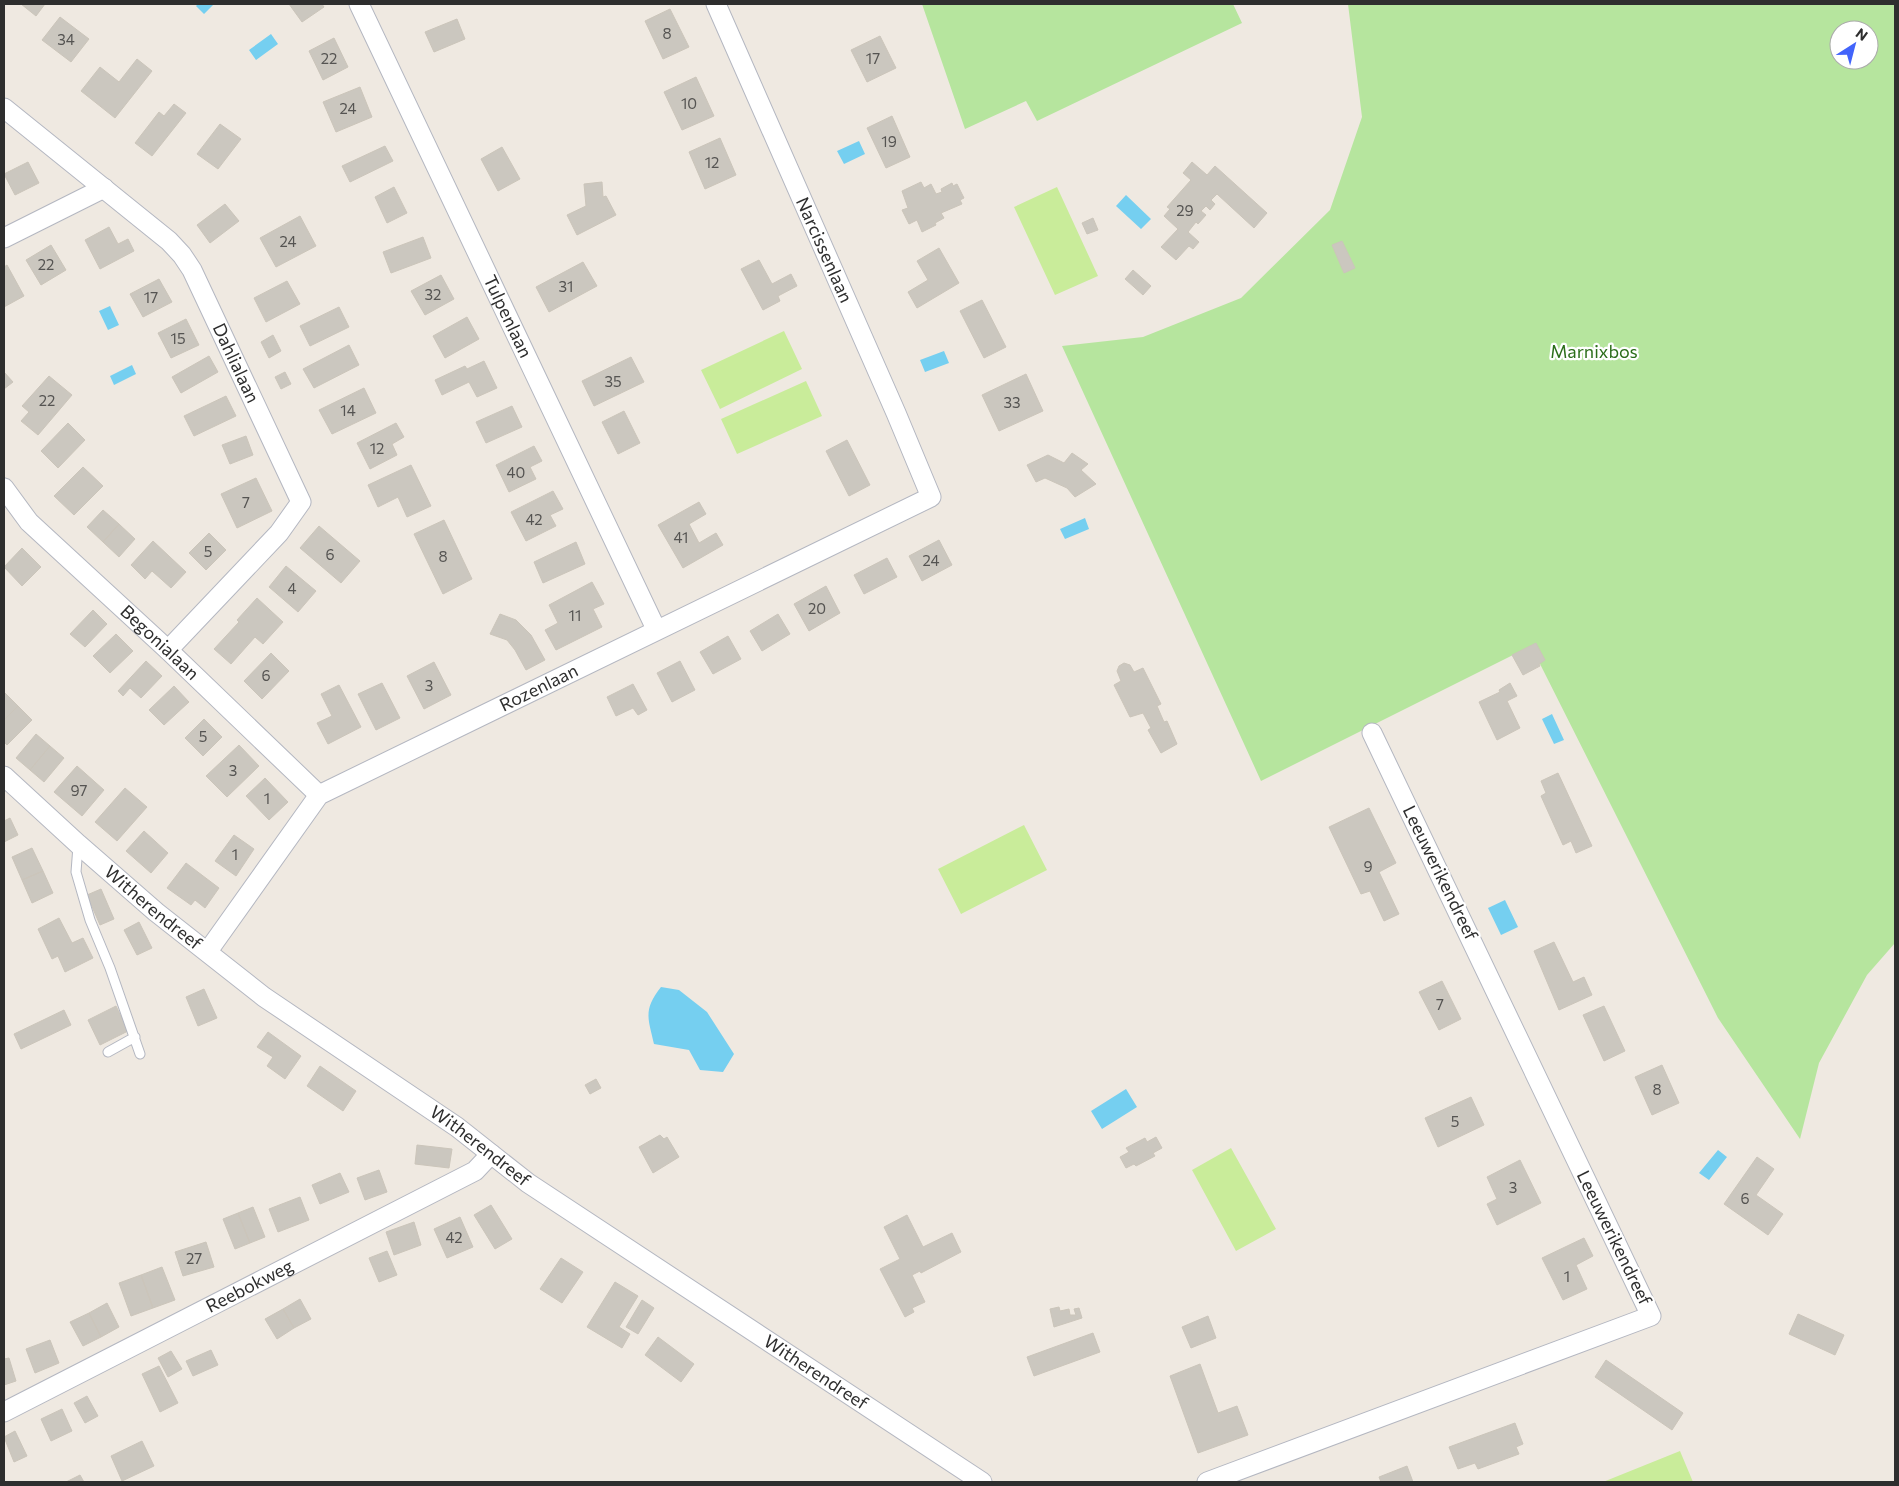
<svg xmlns="http://www.w3.org/2000/svg" width="1899" height="1486" viewBox="0 0 1899 1486" font-family="Commissioner,sans-serif">
<style>
.green{fill:#b6e59e;fill-rule:evenodd}
.pitch{fill:#c9ec9a}
.water{fill:#75cff0}
.building{fill:#cbc7bf;stroke:#cbc5ba}
.lines{fill:none;stroke-linecap:round;stroke-linejoin:round}
.service-casing{stroke:#b4b7c1;stroke-width:11}
.minor-casing{stroke:#b4b7c1;stroke-width:21}
.service{stroke:#fff;stroke-width:9}
.minor{stroke:#fff;stroke-width:19}
.labels{text-anchor:middle;stroke-width:4.5;stroke-linejoin:round;paint-order:stroke}
.number-label{font-size:15px;fill:#555452}
.street-label{font-size:18px;fill:#2e2e2e;stroke:#fff}
.park-label{font-size:18px;fill:#2c6e1b;stroke:#fff}
</style>
<rect width="100%" height="100%" fill="#efe9e1"/>
<!-- green -->
<path class="green" d="M922,4h311l9,19 -205,98 -11,-20 -61,28z
M1348,4h547v939l-28,32 -48,88 -19,76 -82,-121 -187,-372 -270,135 -199,-435 81,-9 98,-39 89,-88 32,-93zM1839,30h30v30h-30z"/>
<!-- pitch -->
<path class="pitch" d="M1057,187l41,89 -43,19 -41,-88z
M784,331l18,38 -82,40 -19,-39z
M806,381l16,35 -85,38 -16,-35z
M1024,825l23,45 -86,44 -23,-45z
M1231,1148l45,81 -40,22 -44,-81z
M1680,1451l13,31h-90z"/>
<!-- water -->
<path class="water" d="M198,4h16l-10,10 -8,-8z
M271,34l7,10 -22,16 -7,-10z
M859,141l6,13 -21,10 -7,-13z
M1126,195l25,24 -10,10 -25,-23z
M110,306l9,19 -11,5 -9,-19z
M944,351l5,12 -24,9 -5,-12z
M132,365l4,9 -22,11 -4,-9z
M1085,518l4,11 -24,10 -5,-10z
M1552,714l12,26 -10,4 -12,-25z
M1505,900l13,27 -17,8 -13,-27z
M661,987l18,3 28,22 27,42 -11,18 -23,-2 -11,-20 -35,-6c-6,-26 -11,-34 7,-57z
M1126,1089l11,18 -35,22 -11,-18z
M1718,1150l9,7 -18,23 -10,-7z"/>
<!-- building -->
<path class="building" d="M21,4h24l-9,12z
M289,4h33l2,3 -22,15z
M670,9l19,38 -26,12 -18,-38z
M60,17l29,22 -18,23 -29,-22z
M457,19l8,20 -31,13 -9,-20z
M880,36l16,32 -29,14 -16,-32z
M334,38l14,29 -25,13 -14,-29z
M137,59l15,12 -37,47 -34,-27 19,-24 19,15z
M696,77l18,39 -32,14 -18,-38z
M360,87l12,30 -36,15 -13,-30z
M174,104l12,9 -34,43 -17,-13 24,-31 5,4z
M892,116l18,41 -24,11 -19,-40z
M220,124l21,15 -23,30 -21,-15z
M720,138l16,37 -31,14 -16,-37z
M385,146l8,15 -43,21 -8,-16z
M502,147l18,32 -22,12 -17,-32z
M28,162l11,21 -24,12 -11,-21z
M1192,162l15,13 8,-9 52,47 -13,15 -37,-34 -6,6 4,4 -5,6 -4,-4 -5,5 5,4 -8,9 -2,-2 -8,10 11,10 -6,7 -4,-3 -13,14 -15,-13 17,-18 -14,-13 6,-7 -3,-2 24,-27 -8,-7z
M602,182l1,15 3,-1 10,19 -39,20 -10,-20 19,-9 -2,-22z
M921,182l3,6 7,-4 5,10 6,-2 -1,-3 11,-6 1,3 4,-2 7,14 -4,2 2,4 -21,9 3,5 -9,5 1,2 -14,7 -5,-12 -8,4 -7,-14 6,-2 -6,-17z
M394,187l13,26 -20,10 -12,-26z
M225,204l14,17 -29,22 -13,-18z
M300,216l16,30 -40,21 -16,-29z
M1093,218l5,12 -11,4 -5,-11z
M109,227l9,17 10,-5 6,12 -34,18 -15,-29z
M423,237l8,21 -40,15 -8,-21z
M1342,241l13,27 -11,5 -12,-28z
M51,245l15,25 -25,15 -15,-25z
M939,248l20,35 -42,25 -9,-16 20,-12 -11,-19z
M759,260l13,24 19,-10 6,12 -19,10 2,5 -17,9 -22,-41z
M583,262l14,24 -48,26 -13,-25z
M7,265l17,31 -20,11v-40z
M1133,270l18,16 -8,9 -18,-16z
M441,275l13,24 -29,16 -14,-24z
M159,279l13,23 -29,15 -13,-23z
M287,281l13,23 -34,18 -12,-24z
M982,300l24,47 -22,11 -24,-47z
M339,307l10,20 -39,19 -10,-20z
M467,317l12,22 -34,19 -12,-22z
M186,319l13,26 -28,13 -13,-25z
M273,335l8,16 -12,7 -8,-16z
M349,345l10,20 -45,23 -11,-19z
M209,356l9,16 -37,21 -9,-16z
M631,357l13,25 -50,24 -12,-25z
M484,361l13,27 -20,9 -8,-15 -27,13 -7,-15 30,-14 2,3z
M4,372l9,10 -9,7z
M285,372l6,12 -10,5 -6,-12z
M1026,374l17,37 -44,20 -17,-36z
M49,376l23,19 -34,40 -17,-14 8,-9 -7,-6z
M364,388l12,25 -44,21 -13,-24z
M226,396l10,20 -42,20 -10,-20z
M512,406l10,21 -36,16 -10,-21z
M624,411l16,32 -22,11 -16,-32z
M68,423l17,17 -27,28 -17,-17z
M396,423l8,14 -12,7 5,11 -27,14 -13,-26z
M246,436l7,19 -23,9 -8,-19z
M847,440l23,45 -21,11 -23,-45z
M534,446l8,15 -12,6 6,12 -27,13 -13,-27z
M1072,453l16,11 -7,6 15,14 -21,13 -8,-9 -22,-10 -9,4 -9,-17 21,-10 16,8z
M411,465l20,41 -24,11 -9,-20 -20,10 -10,-22z
M83,467l20,19 -29,29 -20,-19z
M256,478l16,33 -35,17 -16,-34z
M553,491l10,18 -13,6 6,11 -30,15 -15,-29z
M699,502l7,12 -17,10 10,19 17,-10 7,12 -40,23 -25,-43z
M103,510l16,14 -16,18 -16,-15z
M444,520l28,59 -29,15 -29,-60z
M119,524l16,15 -16,18 -16,-15z
M319,526l41,35 -19,22 -41,-35z
M209,533l17,17 -20,20 -17,-17z
M939,540l13,25 -30,16 -13,-25z
M153,541l33,31 -15,16 -19,-17 -7,8 -14,-14z
M576,542l9,22 -42,19 -9,-21z
M22,548l19,19 -19,19 -18,-19z
M887,558l10,19 -33,17 -10,-19z
M286,566l30,25 -18,21 -29,-25z
M592,582l12,22 -11,5 9,18 -46,23 -11,-20 13,-7 -9,-18z
M826,586l14,27 -31,18 -15,-27z
M257,598l26,24 -20,22 -8,-7 -24,27 -17,-15 25,-27 -2,-2z
M93,610l14,14 -22,23 -15,-13z
M500,614l16,6 15,15 14,25 -19,10 -11,-20 -8,-10 -17,-6z
M778,614l12,20 -28,17 -12,-20z
M116,634l17,17 -23,22 -17,-17z
M728,636l13,23 -28,15 -13,-22z
M1536,643l9,17 -6,4 1,2 -17,9 -11,-20z
M271,653l18,18 -27,28 -18,-18z
M146,661l16,15 -21,22 -11,-10 -7,8 -5,-5z
M680,661l15,29 -23,12 -15,-29z
M434,662l17,33 -27,14 -17,-33z
M1124,663l6,2 4,7 9,-4 18,36 -4,2 7,16 3,-1 10,23 -16,9 -13,-23 3,-2 -8,-15 -13,4 -16,-32 7,-4 -4,-10 2,-5z
M382,683l18,35 -24,12 -18,-36z
M1510,683l7,13 -10,5 13,27 -23,12 -18,-38 21,-10 -1,-2z
M633,684l14,26 -9,5 -5,-7 -17,8 -9,-19z
M339,685l22,42 -33,17 -11,-21 15,-7 -11,-22z
M174,686l15,16 -25,23 -15,-15z
M4,692l14,14 -14,14z
M18,706l14,14 -25,25 -3,-3v-22z
M204,719l18,18 -19,19 -18,-18z
M36,734l14,12 -20,24 -14,-12z
M239,745l20,21 -32,31 -21,-21z
M50,746l14,12 -20,24 -14,-12z
M77,766l27,24 -22,26 -28,-24z
M1558,773l34,73 -16,7 -5,-12 -8,4 -22,-49 5,-3 -5,-12z
M265,778l23,24 -19,18 -23,-24z
M125,788l22,19 -30,34 -22,-19z
M1369,808l27,55 -17,9 20,42 -15,7 -14,-30 -9,3 -32,-67z
M10,818l8,17 -14,7v-21z
M144,831l24,22 -17,20 -25,-22z
M234,835l20,14 -18,27 -21,-15z
M32,848l11,23 -21,9 -10,-23z
M186,863l33,25 -14,20 -10,-8 -4,5 -24,-17z
M43,871l10,22 -21,10 -10,-23z
M101,889l13,30 -14,6 -13,-30z
M59,918l13,25 11,-5 10,20 -28,14 -7,-16 -6,3 -14,-30z
M139,922l13,26 -15,7 -13,-25z
M1554,942l19,40 11,-5 8,18 -33,15 -25,-59z
M1442,981l19,38 -22,11 -20,-38z
M204,989l13,29 -19,8 -12,-29z
M116,1006l12,25 -28,14 -12,-25z
M1604,1006l21,45 -21,10 -21,-46z
M64,1010l7,15 -50,24 -7,-15z
M268,1032l33,24 -16,23 -18,-13 6,-9 -16,-10z
M1662,1065l17,38 -27,12 -17,-38z
M320,1066l36,25 -13,20 -36,-25z
M596,1079l5,9 -11,6 -5,-9z
M1471,1097l13,28 -46,22 -13,-29z
M660,1135l4,4 3,-2 12,20 -26,16 -14,-26z
M1156,1137l6,11 -9,5 2,3 -19,10 -2,-2 -8,4 -6,-11 9,-5 -3,-4 19,-10 2,4z
M417,1145l35,4 -3,19 -34,-4z
M1757,1157l17,12 -18,26 27,19 -15,21 -44,-31z
M1520,1160l21,43 -44,22 -10,-21 10,-5 -10,-22z
M379,1170l8,22 -22,8 -8,-22z
M340,1173l9,19 -29,12 -8,-19z
M300,1197l9,23 -31,12 -9,-23z
M491,1205l21,34 -17,10 -21,-34z
M253,1207l12,30 -15,6 -12,-30z
M238,1213l12,30 -15,6 -12,-30z
M907,1215l16,32 29,-14 9,19 -40,21 -1,-2 -8,4 13,27 -13,6 2,4 -9,5 -25,-48 20,-10 -16,-32z
M460,1217l13,30 -26,11 -13,-29z
M414,1222l7,23 -27,10 -8,-23z
M1584,1238l9,18 -17,9 11,24 -24,11 -21,-42z
M206,1242l8,25 -31,9 -8,-24z
M387,1251l10,24 -18,7 -10,-24z
M561,1258l22,14 -21,31 -22,-14z
M162,1267l13,33 -22,8 -12,-33z
M141,1275l12,33 -22,8 -12,-33z
M615,1282l23,14 -19,31 11,7 -8,14 -35,-21z
M300,1299l11,20 -17,9 -11,-19z
M642,1300l12,8 -16,26 -12,-7z
M107,1303l12,24 -18,10 -12,-24z
M1059,1307l1,4 9,-2 1,6h6l-2,-6 5,-1 3,10 -28,9 -4,-18z
M283,1309l11,19 -17,11 -12,-20z
M89,1313l12,24 -18,9 -13,-24z
M1798,1314l46,21 -9,20 -46,-21z
M1208,1316l8,22 -25,10 -9,-21z
M1093,1333l7,19 -66,24 -7,-19z
M658,1337l36,27 -13,18 -36,-27z
M50,1340l9,23 -24,10 -9,-24z
M211,1350l7,15 -25,11 -7,-15z
M171,1351l11,18 -14,8 -10,-19z
M9,1358l7,23 -12,4v-26z
M1606,1360l77,53 -11,17 -77,-53z
M1200,1364l18,49 19,-7 11,29 -50,18 -28,-77z
M159,1366l19,37 -18,9 -18,-38z
M87,1396l11,20 -13,7 -11,-20z
M62,1409l10,22 -21,10 -10,-22z
M1515,1423l8,21 -7,3 3,7 -41,15 -3,-6 -17,6 -9,-22z
M15,1431l12,25 -13,6 -10,-25z
M142,1441l12,25 -32,15 -11,-25z
M1407,1466l6,16h-32l-2,-5z
M80,1475l4,7h-18z"/>
<g class="lines">
<defs>
<path id="service" d="M78,846l-2,26 14,48 20,48 30,86
M108,1052l27,-15"/>
<g id="minor">
<path id="s1" d="M359,4l297,625"/>
<path id="s2" d="M4,108l165,133 13,14 10,15 109,232 -22,31 -111,117"/>
<path d="M4,238l100,-50"/>
<path id="s3" d="M4,488l25,34 139,128 151,145"/>
<path id="s4" d="M4,776l74,68 78,68 108,85 193,130 71,56 454,299"/>
<path id="s5" d="M208,951l111,-156 612,-298 -35,-84 -180,-409"/>
<path id="s6" d="M4,1412l471,-241 16,-17"/>
<path d="M1207,1482l444,-166 -279,-583"/>
</g>
</defs>
<!-- service casing -->
<use href="#service" class="service-casing"/>
<!-- minor casing -->
<use href="#minor" class="minor-casing"/>
<!-- service -->
<use href="#service" class="service"/>
<!-- minor -->
<use href="#minor" class="minor"/>
</g>
<g class="labels">
<!-- number labels -->
<g class="number-label">
<text x="667" y="39">8</text>
<text x="66" y="45">34</text>
<text x="329" y="64">22</text>
<text x="873" y="64">17</text>
<text x="689" y="109">10</text>
<text x="348" y="114">24</text>
<text x="889" y="147">19</text>
<text x="712" y="168">12</text>
<text x="1185" y="216">29</text>
<text x="288" y="247">24</text>
<text x="46" y="270">22</text>
<text x="566" y="292">31</text>
<text x="433" y="300">32</text>
<text x="151" y="303">17</text>
<text x="178" y="344">15</text>
<text x="613" y="387">35</text>
<text x="47" y="406">22</text>
<text x="1012" y="408">33</text>
<text x="348" y="416">14</text>
<text x="377" y="454">12</text>
<text x="516" y="478">40</text>
<text x="246" y="508">7</text>
<text x="534" y="525">42</text>
<text x="681" y="543">41</text>
<text x="208" y="557">5</text>
<text x="330" y="560">6</text>
<text x="443" y="562">8</text>
<text x="931" y="566">24</text>
<text x="292" y="594">4</text>
<text x="817" y="614">20</text>
<text x="575" y="621">11</text>
<text x="266" y="681">6</text>
<text x="429" y="691">3</text>
<text x="203" y="742">5</text>
<text x="233" y="776">3</text>
<text x="79" y="796">97</text>
<text x="267" y="804">1</text>
<text x="235" y="860">1</text>
<text x="1368" y="872">9</text>
<text x="1440" y="1010">7</text>
<text x="1657" y="1095">8</text>
<text x="1455" y="1127">5</text>
<text x="1513" y="1193">3</text>
<text x="1745" y="1204">6</text>
<text x="454" y="1243">42</text>
<text x="194" y="1264">27</text>
<text x="1567" y="1282">1</text>
</g>
<!-- street labels -->
<g class="street-label">
<text transform="translate(824 250) rotate(66)" y="6">Narcissenlaan</text>
<text dy="6" stroke="none"><textPath href="#s1" startOffset="346">Tulpenlaan</textPath></text>
<text dy="6" stroke="none"><textPath href="#s2" startOffset="352">Dahlialaan</textPath></text>
<text dy="6" stroke="none"><textPath href="#s3" startOffset="220">Begonialaan</textPath></text>
<text dy="6" stroke="none"><textPath href="#s5" startOffset="436">Rozenlaan</textPath></text>
<text transform="translate(1440 873) rotate(64)" y="6">Leeuwerikendreef</text>
<text dy="6" stroke="none"><textPath href="#s4" startOffset="199">Witherendreef</textPath></text>
<text dy="6" stroke="none"><textPath href="#s4" startOffset="604">Witherendreef</textPath></text>
<text transform="translate(1614 1238) rotate(64)" y="6">Leeuwerikendreef</text>
<text dy="6" stroke="none"><textPath href="#s6" startOffset="276">Reebokweg</textPath></text>
<text dy="6" stroke="none"><textPath href="#s4" startOffset="1009">Witherendreef</textPath></text>
</g>
<!-- park labels -->
<g class="park-label">
<text x="1594" y="358">Marnixbos</text>
</g>
</g>
<!-- border -->
<rect width="1899" height="1486" fill="none" stroke="#2e2e2e" stroke-width="10"/>
<!-- north arrow -->
<g transform="translate(1854 45) rotate(36)"><circle r="24" fill="#ffffff" stroke="#ababab"/>
<path d="M0-4L9 19L0 12L-9 19Z" fill="#4264fb"/>
<text y="-8" font-size="14" font-weight="bold" text-anchor="middle" fill="#2e2e2e">N</text>
</g>
</svg>
